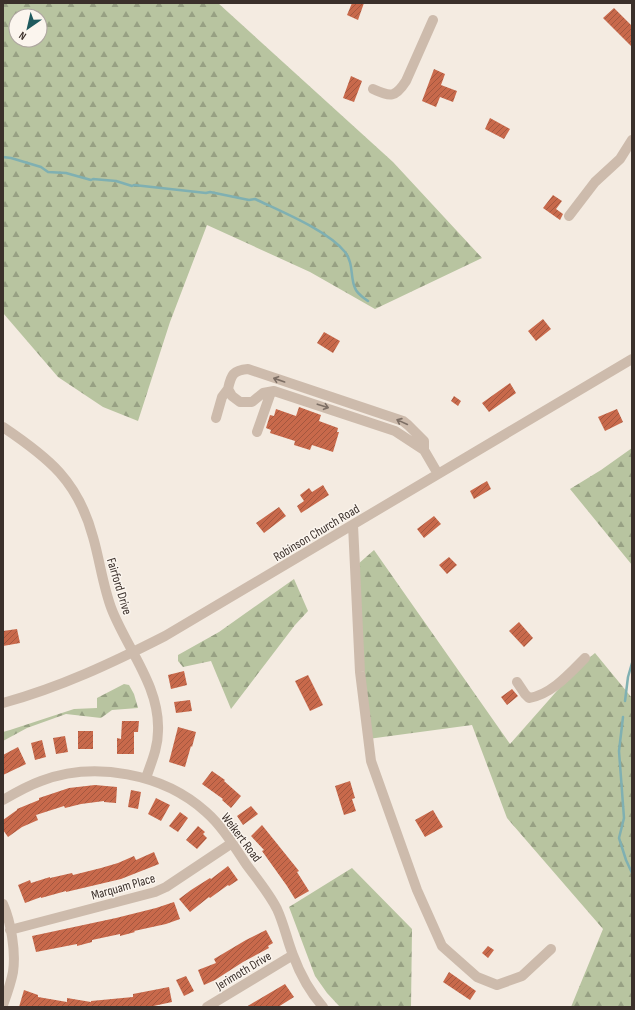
<svg xmlns="http://www.w3.org/2000/svg" width="635" height="1010" viewBox="0 0 635 1010" font-family="'Sofia Sans Condensed',sans-serif">
<style>
.forest{fill:url(#forest-firs);fill-rule:evenodd}
.lines{fill:none;stroke-linecap:round;stroke-linejoin:round}
.stream{stroke:#7fb0b2;stroke-width:2.5}
.building{fill:url(#building-hatch)}
.minor{stroke:#cdbbac;stroke-width:10}
.oneway{stroke:#7d6f65}
.labels{text-anchor:middle;stroke-width:3;stroke-linejoin:round;paint-order:stroke}
.street-label{font-size:13px;fill:#3b302b;stroke:#fbf5ee}
</style>
<defs>
<pattern id="forest-firs" width="22" height="20" patternUnits="userSpaceOnUse"><rect width="22" height="20" fill="#b8c4a0"/><path d="M5 1l3.5 6h-7zM16 11l3.5 6h-7z" fill="#97a083"/></pattern>
<pattern id="building-hatch" width="6" height="6" patternUnits="userSpaceOnUse"><rect width="6" height="6" fill="#c8694b"/><path d="M-1 1l2-2M0 6l6-6M5 7l2-2" fill="none" stroke="#a4573f"/></pattern>
</defs>
<rect width="100%" height="100%" fill="#f4ebe1"/>
<!-- forest -->
<path class="forest" d="M3,3h215l175,159 89,96 -107,51 -65,-37 -103,-47 -37,97 -32,99 -35,-14 -45,-30 -55,-64zM16,16h24v24h-24z
M632,448v117l-62,-76 31,-19z
M374,550l136,194 68,-77 17,-14 37,45v309h-61l32,-78 -96,-111 -35,-93 -104,14 -11,-174z
M294,579l14,32 -13,14 -64,84 -20,-48 -28,6 -5,-6v-6l41,-23z
M124,684l5,1 5,9 4,14 -26,2 -11,8 -35,-4 -39,14 -24,13v-9l7,-2 64,-21 23,-1v-10z
M352,868l60,61 -1,78h-71l-13,-14 -12,-17 -26,-69z"/>
<g class="lines">
<!-- stream -->
<path class="stream" d="M3,157l8,1 30,9 7,5 18,1 25,7 2,-1 23,2 16,5 2,-1 72,8 4,-1 39,8 6,-1c27,13 72,31 90,53 9,12 5,25 10,36 2,6 8,9 13,13
M625,701l3,-24 4,-14
M623,717l-4,34 5,67 -5,20 7,22 6,13"/>
</g>
<!-- building -->
<path class="building" d="M352,3h12l-6,17 -11,-5z
M614,8l18,18v21l-29,-29z
M434,69l11,5 -4,11 16,6 -4,11 -13,-5 -4,10 -14,-6z
M351,76l11,5 -8,21 -11,-4z
M490,118l20,11 -6,10 -19,-10z
M553,195l9,6 -6,8 7,5 -3,6 -17,-12z
M543,319l8,10 -15,12 -8,-10z
M324,332l16,9 -7,12 -16,-10z
M510,383l6,10 -27,19 -7,-9z
M454,396l7,5 -3,5 -7,-5z
M299,407l22,8 -2,6 19,7 -1,4h2l-6,20 -21,-7 -2,5 -16,-5 1,-4 -25,-8 1,-3 -5,-2 4,-13 4,1 2,-7 20,7z
M617,409l6,13 -18,9 -7,-14z
M487,481l4,8 -17,10 -4,-8z
M323,485l6,10 -28,18 -4,-7 7,-5 -4,-6 9,-7 3,4z
M279,507l7,9 -22,17 -8,-10z
M434,516l7,8 -17,14 -7,-9z
M449,557l8,8 -10,9 -8,-9z
M519,622l14,16 -9,9 -15,-16z
M17,629l3,14 -17,3v-15z
M184,671l3,14 -16,4 -3,-14z
M308,675l15,30 -13,6 -15,-30z
M512,689l6,7 -11,9 -6,-8z
M190,700l2,11 -16,2 -2,-11z
M122,721h17l-1,11h-4v22h-17v-16l4,1z
M178,727l18,5 -4,15 -1,-1 -6,21 -16,-5z
M78,731h15v18h-15z
M65,736l3,16 -12,2 -3,-16z
M42,740l4,17 -11,3 -4,-17z
M18,747l8,17 -23,11v-20z
M212,771l13,9 -1,1 17,15 -10,12 -9,-8 1,-1 -21,-15z
M350,781l5,17 -3,1 4,12 -12,4 -9,-29z
M95,785l22,2 -1,16 -12,-1v-1l-23,3 -16,4 -1,-2 -28,9 2,5 -16,7 -14,10 -5,-7v-10l14,-10v-1l22,-9v-2l30,-10z
M131,790l10,2 -3,17 -10,-2z
M156,798l14,7 -9,16 -13,-7z
M251,806l7,8 -15,11 -6,-9z
M433,810l10,17 -18,10 -10,-17z
M180,812l8,6 -10,14 -9,-6z
M262,825l37,46 -2,1 12,19 -14,8 -8,-13 -25,-35 2,-1 -13,-14z
M198,826l7,6 -2,2 4,4 -10,11 -11,-9z
M154,852l5,12 -38,15 -55,13v-1l-25,7v-1l-16,6 -7,-18 12,-5 1,3 19,-6v1l22,-5 1,2 28,-7 17,-5 16,-7 2,4z
M228,866l10,14 -9,6 -1,-1 -18,13 -1,-1 -19,15 -11,-13 12,-9 19,-12 1,1z
M174,902l6,17 -14,5 -32,7 1,1 -15,4v-2l-28,6v2l-15,4v-2l-41,8 -4,-16 84,-18 40,-10z
M266,930l7,13 -5,3 1,2 -26,14 -28,18 -11,5 -6,-15 18,-7 -2,-4 32,-19z
M488,946l6,4 -6,8 -6,-5z
M449,972l27,19 -6,9 -27,-18z
M186,976l8,15 -10,5 -8,-16z
M285,984l9,13 -16,10h-32z
M169,987l3,15 -23,5h-130l5,-17 14,5v2l29,5v-4l24,4v-1l42,-4v-3z"/>
<g class="lines">
<!-- minor -->
<path class="minor" d="M373,89c18,8 22,9 33,-8l27,-61
M569,216l26,-34 25,-23 12,-19
M216,418l6,-21 6,-8
M3,427c46,31 75,54 90,110 7,24 10,50 19,73 16,40 48,77 46,121 0,17 -7,32 -12,47
M257,432l14,-40
M424,450v-9l-16,-16 -5,-4 -155,-52c-15,1 -17,6 -20,20l4,7 8,6h12l11,-9 11,-2 121,40 29,19 14,24
M353,525l7,147 11,89 46,129 25,56 35,31 20,8 25,-9 29,-27
M517,682l8,12 4,4c22,-3 41,-25 56,-40
M3,703c58,-16 109,-40 162,-67l467,-277
M3,800c12,-7 24,-14 38,-19 53,-20 122,-8 165,31 16,14 28,34 40,52 11,15 23,29 31,45 7,15 10,31 16,46 7,19 17,37 30,52
M3,904c8,18 13,48 10,68 -2,11 -6,22 -10,33
M10,930l145,-38 11,-5 66,-44
M207,1007l86,-52"/>
</g>
<!-- one-way arrows -->
<defs><path id="oneway-shaft" d="M-6 0H5M1.5-3L5.5 0L1.5 3" fill="none" stroke-width="1.6" stroke-linecap="round" stroke-linejoin="round"/></defs>
<g class="oneway">
<use href="#oneway-shaft" transform="translate(279 380) rotate(-161)"/>
<use href="#oneway-shaft" transform="translate(323 406) rotate(18)"/>
<use href="#oneway-shaft" transform="translate(402 422) rotate(-155)"/>
</g>
<g class="labels">
<!-- street labels -->
<g class="street-label">
<text transform="translate(316 532) rotate(-31)" y="5">Robinson Church Road</text>
<text transform="translate(120 586) rotate(73)" y="5">Fairford Drive</text>
<text transform="translate(242 837) rotate(53)" y="5">Weikert Road</text>
<text transform="translate(123 886) rotate(-16)" y="5">Marquam Place</text>
<text transform="translate(243 970) rotate(-31)" y="5">Jerimoth Drive</text>
</g>
</g>
<!-- border -->
<rect width="635" height="1010" fill="none" stroke="#3b302b" stroke-width="8"/>
<!-- north arrow -->
<g transform="translate(28 28) rotate(214)"><circle r="19" fill="#fbf5ee" stroke="#aea6a0"/>
<path d="M0-3L7 15L0 10L-7 15Z" fill="#1f5a5e"/>
<text y="-6" font-size="11" font-weight="bold" text-anchor="middle" fill="#3b302b">N</text>
</g>
</svg>
